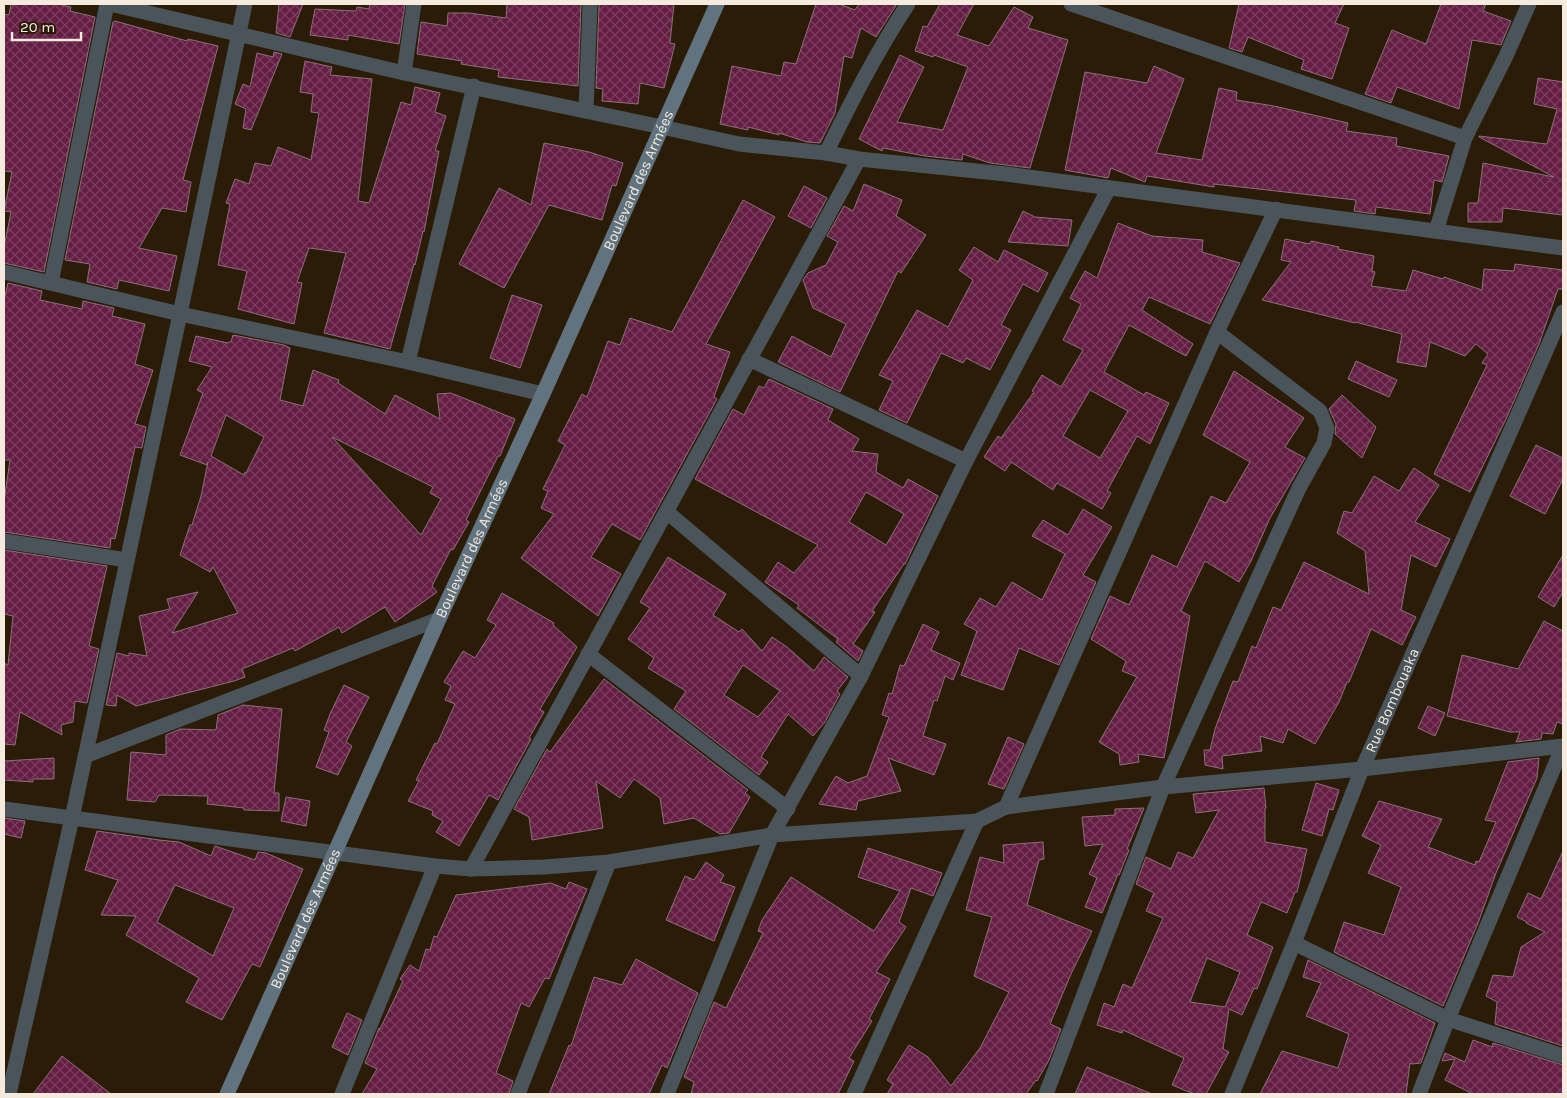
<svg xmlns="http://www.w3.org/2000/svg" width="1567" height="1098" viewBox="0 0 1567 1098" font-family="Karla,sans-serif">
<style>
.building{fill:url(#building-cross-hatch);stroke:#8c6f7b;fill-rule:evenodd}
.lines{fill:none;stroke-linecap:round;stroke-linejoin:round}
.minor{stroke:#4a545b;stroke-width:15}
.tertiary{stroke:#4a545b;stroke-width:15}
.secondary{stroke:#61737e;stroke-width:15}
.labels{text-anchor:middle;stroke-width:5;stroke-linejoin:round;paint-order:stroke}
.street-label{font-size:15px;fill:#f4ebde;stroke:#2a1c07}
</style>
<defs>
<pattern id="building-cross-hatch" width="8" height="8" patternUnits="userSpaceOnUse" patternTransform="scale(1.25)"><rect width="8" height="8" fill="#641d43"/><path d="M0 0l8 8M0 8l8-8" fill="none" stroke="#7b3e5e"/></pattern>
</defs>
<rect width="100%" height="100%" fill="#2a1c07"/>
<!-- building -->
<path class="building" d="M11,4h46l14,3 -1,4 25,6 -51,255 -40,-9v-16l7,-35 -7,-1 8,-39 -8,-1v-157l5,1z
M279,4h24l-13,33 -14,-4z
M370,4h35l-6,40 -51,-9v5l-38,-5 5,-26 41,2 1,-4 12,2z
M507,4h74l-3,82 -80,-9 1,-7 -38,-6 1,-3 -45,-7 4,-32 26,4 1,-13h21l37,5z
M599,4h75l-4,39 5,1 -11,44 -24,-5 -2,21 -36,-3 1,-12 -7,-1z
M816,4h23l16,6 4,-6h38l-21,33 -15,-9 -9,30 -8,-2 -9,57 -15,30 -13,-1 -28,-9v2l-31,-8v3l-28,-6 12,-58 49,10 3,-14 12,2z
M940,4h34l-17,31 32,11 25,-39 19,10 -5,11 40,12 -38,128 -40,-5 -27,-9 -1,6 -37,-4 -42,-8 -1,3 -23,-12 41,-84 24,12 -27,55 46,8 25,-63 -34,-12 -1,2 -18,-6 8,-25 4,1z
M1239,4h105l-9,19 14,5 -17,51 -31,-10 3,-9 -56,-23 -6,15 -13,-4z
M1441,4h45l-3,7 28,10 -10,24 -29,-5 -13,69 -62,-22 -6,16 -26,-9 27,-64 34,14z
M115,21l72,20 1,-2 30,7 -35,134 8,2 -5,30 -24,-4 -23,40 38,8 -8,35 -50,-11 -2,9 -30,-7 3,-18 -25,-4 48,-238z
M274,52l8,2 -31,76 -8,-2 3,-19 -11,-5 8,-20 7,3 7,-34 16,4z
M305,61l27,6 -2,8 42,4 -14,122 11,2 32,-101 10,3 4,-18 25,6 -5,19 11,4 -11,35h4l-15,81 -1,-1 -8,34 -1,-1 -24,85 -66,-16 22,-80 -37,-5 -12,34 5,1 -8,41 -56,-15 9,-38 -29,-6 12,-61 -4,-1 9,-24 14,5 6,-21 16,3 7,-19 33,13 8,-47 -8,-1 2,-18 -13,-2z
M1154,66l30,13 -28,74 46,7 17,-72 18,4 -1,8 38,6 74,17 -2,8 51,7 -1,8 53,10 -7,26 -8,-2 -4,34 -54,-7 -1,7 -21,-3 2,-11 -142,-16v3l-67,-11 -2,6 -34,-14 -3,10 -43,-8 20,-98 62,11z
M1538,78l25,4v133l-60,-7 -1,14h-34v-19h10l5,-40 71,14 -75,-40v-1l68,8 10,-35 -23,-5z
M544,143l45,9 34,11 -7,23 -4,-1 -10,35 -53,-15 -45,83 -45,-24 40,-76 32,17z
M864,184l38,16 -6,16 30,19 -25,38 -3,-2 -58,121 -62,-30 14,-26 39,21 15,-33 -33,-16 -10,-28 5,-7 18,-8 12,-23 -11,-6 17,-30 9,5z
M804,186l23,12 -16,30 -23,-12z
M743,200l32,17 -69,127 24,8 -16,45 3,2 -77,141 -28,-16 -21,33 30,17 -23,42 -77,-58 33,-44 -13,-6 7,-17 -5,-2 22,-44 -7,-4 24,-47 5,3 21,-56 12,4 10,-27 42,14z
M1023,211l12,6 37,3 -4,26 -60,-4z
M1118,223l34,13 51,4 -1,12 38,11 -30,61 -61,-27 -7,13 51,34 -7,12 -57,-31 -25,47 40,23 2,-3 23,11 -19,41 -13,-8 -30,55 4,2 -9,16 -45,-26 -4,7 -42,-28 -6,9 -21,-14 14,-21 3,2 33,-46 -2,-1 10,-16 19,12 22,-37 -20,-10 18,-36 -11,-6 15,-27 12,7zM1090,390l38,21 -28,47 -37,-22z
M1285,239l25,5 1,-3 28,6 -1,2 36,7 -2,15 3,1 -4,14 35,5 7,-21 30,9 1,-2 38,13 2,-21 30,2 1,-7 48,6v19h-5l-19,55 -33,75 -36,73 -36,-18 53,-109 -5,-2 6,-9 -12,-10 -11,12 -35,-14 -4,25 -29,-5 5,-28 -47,-12v1l-93,-23 29,-38 -10,-2z
M974,247l24,15 6,-12 44,23 -10,19 -15,-8 -22,41 10,5 -21,40 -24,-12 -3,5 -22,-10 -34,70 -28,-13 14,-29 -14,-6 38,-65 31,17 25,-47 -14,-10z
M8,283l34,8 -2,9 42,9 1,-8 31,7 -2,8 33,8 -10,40 18,6 -18,54 11,3 -4,21 -7,-1 -20,92 -4,-1 -1,10 -106,-16v-31l6,-41h-6v-160z
M512,295l30,10 -22,63 -30,-10z
M233,335l51,10 6,3 -10,52 23,6 10,-36 26,10 -1,3 47,31 10,-19 45,24 -3,-25 14,-1 64,26 -15,37h-2l-32,64 3,2 -16,28 -2,-1 -19,37 5,6 -42,30 -10,-15 -43,26 -3,-6 -44,24 -2,-3 -51,21 3,8 -11,4 -98,25 -19,-11 -1,11 -10,-1 11,-52 12,3v-3l18,3 -8,-40 31,-7 -3,-10 31,-7 -26,41 66,-20 -25,-46 -3,5 -30,-17 10,-30h2l9,-29 7,-34 -1,3 -27,-10 23,-62 -6,-3 15,-23 -23,-6 7,-25 32,7 1,-1h2zM226,415l38,22 -18,36 -1,-1 -1,3 -33,-19zM332,437l101,50 -3,6 11,6 -20,36z
M1356,361l41,19 -8,17 -41,-18z
M1234,371l70,47 -19,29 20,11 -35,60 -19,43 -12,21 -34,-21 -24,50 9,5 -26,142 -26,-4 1,8 -19,3 -1,-11 -20,-12 38,-65 -15,-6 4,-10 -35,-22 19,-43 19,9 23,-50 25,12 34,-71 15,7 24,-41 -47,-27z
M769,379l64,30 -5,11 31,19 -7,12 26,3 -2,18 27,16 5,-9 30,17 -33,68h-1l-32,47 3,1 -22,32 10,7 -5,10 -22,-19 2,-3 -41,-31 2,-3 -34,-23 13,-20 16,11 24,-28 -123,-66 38,-70 11,6 15,-29 5,2zM866,492l38,22 -18,31 -37,-23z
M1342,395l34,32 -14,31 -27,-24 1,-10 -7,-15z
M1536,445l27,13v21l-18,35 -35,-18z
M1414,468l25,17 -24,37 35,17 -14,28 -25,-12 -10,55 15,7 -14,28 -31,-16 -22,53h-2l-8,20 -24,42 -27,-15 -5,14 -23,-7 2,15 -40,5 1,13 -18,-4 -1,-15h6l5,-21 18,-48 5,1 14,-36 4,2 17,-41 8,3 23,-48 65,32 -4,-43 -28,-18 7,-22 8,2 22,-37 25,15z
M1083,509l29,18 -29,48 13,7 -37,83 -40,-17 -16,42 -42,-15 16,-44 -13,-7 16,-26 16,9 16,-25 30,18 23,-46 -33,-18 11,-16 25,15z
M4,550l103,16 -18,80 10,3 -12,54 -12,-2 -2,21 -12,3 1,10 -42,-23 -5,33 -11,-1v-81l4,2 5,-49 -9,-2z
M1563,555v37l-9,15 -16,-10z
M668,557l58,37 -13,21 26,17 3,-3 20,22 10,-14 15,10 27,24 10,-14 24,20 -11,14 3,3 -15,28 -12,14 -25,-22 -27,43 7,5 -9,13 -85,-66 12,-18 -38,-23 6,-10 -26,-19 22,-31 -10,-6zM743,665l37,26 -22,26 -34,-22z
M502,593l52,30 -1,2 24,22 -37,62 4,3 -15,26 2,1 -33,61 -9,-5 -30,51 -23,-14 7,-11 -11,-6 1,-4 -25,-10 11,-20 -3,-1 19,-37 2,1 18,-40 -10,-4 6,-14 -7,-4 19,-31 12,7 21,-33 -9,-5z
M1544,621l19,10v93l-6,-2 -4,12 -11,-1 -1,6 -25,3 4,-10h-10l-63,-16 15,-61 56,14z
M923,624l16,8 -8,18 29,13 -7,17 -8,-4 -8,25 -3,-1 -11,36 23,8 -12,31 -46,-17 13,33 -43,10 -2,9 -37,-6 17,-28 12,7 19,-7 22,-59 -7,-2 7,-22 3,1 8,-29 4,1z
M604,679l144,111 -3,3 5,4 -21,36 -9,1 -26,-16 -30,6 -4,-26 -26,-19 -14,19 -24,-17 7,47 -71,12 -3,-23 -15,-8 33,-60 3,3z
M344,685l25,12 -23,45 6,4 -14,29 -22,-8 13,-35 -5,-2 6,-16z
M243,705l39,4 -8,84h5v18l-35,-1v-2l-37,-4 1,-8 -49,-1 -4,7 -28,-2 4,-48 35,3v-20l14,-6 36,1 2,-15z
M1428,706l17,7 -10,23 -17,-8z
M1008,737l16,7 -20,45 -16,-5z
M54,758v21h-21v3l-29,-2v-19z
M1539,758l-2,20 -41,95 -18,50 -35,83 -109,-54 10,-30 40,13 17,-48 -33,-14 13,-28 -19,-9 17,-35 63,18 -14,28 47,18 1,-4 3,1 17,-40 -11,-2 23,-58z
M1316,783l23,7 -6,20 -4,-1 -7,27 -20,-6z
M1264,788l2,20h-1v34l42,7 -10,43h-2l-8,21 -26,-11 -14,33 26,12 -16,42 -3,-1 -12,27 -13,-6 -6,40 6,3 -23,42h-12l-22,-9 12,-27 -61,-28 -1,3 -25,-8 7,-22 10,4 9,-23 9,4 31,-70 -17,-7 8,-18 -18,-9 10,-27 25,12 7,-17 15,6 26,-48 -23,3 -3,-19zM1207,958l33,14 -15,35 -35,-5z
M286,797l24,4 -4,25 -25,-5z
M1144,808l-17,41 2,1 -10,25 -1,-1 -16,39 -17,-6 12,-29 -8,-4 14,-30 -18,2 -3,-29 33,-2v-6z
M4,818l21,3 -4,17 -17,-4z
M97,831l62,9 20,2 32,14 4,-10 40,14 3,-8 8,1 37,16 -43,98 -8,-3 -30,56 -36,-18 13,-24 -73,-43 10,-19 -35,-1 17,-35 -33,-10zM175,885l59,23 -21,48 -56,-34z
M1043,842l1,17 -5,1 -12,45 65,26 -21,43 -21,50 11,5 -12,31 -12,21 -1,-1 -10,14h-139l6,-10 -6,-4 22,-35 19,12 23,29 29,-38 29,-56 -35,-16 18,-59 -26,-7 14,-53 24,6 -1,-18z
M868,848l74,25 -9,23 -22,-8 -12,34 7,5 -30,45 14,7 -21,40 3,2 -23,37 5,3 -16,33h-147l3,-12 -10,-5 30,-75 12,6 37,-75 -5,-2 4,-11 29,-43 83,54 26,-40 -42,-14z
M1563,851v195l-68,-22 2,-22 -11,-6 7,-21 20,2 8,-30 24,-15 -19,-9 1,-1 -10,-5 11,-24 13,6z
M706,862l18,13 -4,7 15,5 -21,54 -48,-21 19,-44 9,4z
M569,882l18,7 -38,90 -4,-1 -16,29 -8,-4 -25,70 17,8 -4,13h-147l15,-25 -12,-6 14,-35 1,1 23,-48 -3,-2 10,-14 9,6 7,-22 4,1 4,-14 3,1 19,-42 95,-12 15,6z
M636,959l62,34 -31,75 -5,-3 -13,29h-100l20,-49 2,1 23,-69 28,8z
M1308,960l127,63 -14,40 -9,1 -2,-1 -4,31h-146l22,-43 56,17 11,-34 -43,-18 15,-33 -18,-6z
M347,1013l15,7 -14,35 -16,-8z
M1473,1040l19,7 1,-4 70,22v29h-90l-28,-14 10,-21 -13,2 3,-8 20,9z
M62,1056l49,38h-78z
M1087,1067l65,27h-77z"/>
<g class="lines">
<!-- minor -->
<g class="minor">
<path d="M1071,4l394,134"/>
<path d="M404,73l10,-69"/>
<path d="M586,111l4,-107"/>
<path d="M662,127l77,17 87,9 33,6 147,15 557,74"/>
<path d="M826,153c26,-53 50,-100 82,-149"/>
<path d="M1436,231l29,-93 41,-82 23,-52"/>
<path d="M4,272l176,42 228,48 135,32"/>
<path d="M51,283l56,-279"/>
<path d="M749,359l217,102"/>
<path d="M408,362l66,-276"/>
<path d="M667,512l194,164"/>
<path d="M4,541l123,19"/>
<path d="M588,654l200,155"/>
<path d="M85,756l354,-137"/>
<path d="M1006,807l211,-475 59,-123"/>
<path d="M4,809l431,57 36,3 73,-2 65,-5 163,-27 205,-14 29,-14 157,-20 199,-18 201,-23"/>
<path d="M471,869l388,-710"/>
<path d="M1294,943l154,76 115,37"/>
<path d="M9,1094l63,-276 108,-504 65,-310"/>
<path d="M342,1094l93,-228"/>
<path d="M518,1094l91,-232"/>
<path d="M667,1094l105,-259 89,-159 105,-215 143,-273"/>
<path d="M854,1094l123,-273"/>
<path d="M1046,1094l117,-307 136,-299 25,-45 3,-15 -7,-17 -103,-79"/>
<path id="s1" d="M1232,1094l62,-151 68,-174 201,-457"/>
<path d="M1419,1094l29,-75 115,-273"/>
</g>
<!-- tertiary -->
<path class="tertiary" d="M110,4l294,69 258,54"/>
<!-- secondary -->
<path class="secondary" id="s2" d="M227,1094l212,-475 104,-225 174,-390"/>
</g>
<g class="labels">
<!-- street labels -->
<g class="street-label">
<text dy="5" stroke="none"><textPath href="#s2" startOffset="1002">Boulevard des Armées</textPath></text>
<text dy="5" stroke="none"><textPath href="#s2" startOffset="598">Boulevard des Armées</textPath></text>
<text dy="5" stroke="none"><textPath href="#s1" startOffset="425">Rue Bombouaka</textPath></text>
<text dy="5" stroke="none"><textPath href="#s2" startOffset="192">Boulevard des Armées</textPath></text>
</g>
</g>
<!-- border -->
<rect width="1567" height="1098" fill="none" stroke="#f4ebde" stroke-width="10"/>
<!-- scale -->
<path d="M12 32v8h69v-8" fill="none" stroke="#f4ebde" stroke-width="2.5"/>
<text x="20" y="32" font-size="15" fill="#f4ebde" stroke="#2a1c07" stroke-width="4" paint-order="stroke">20 m</text>
</svg>
